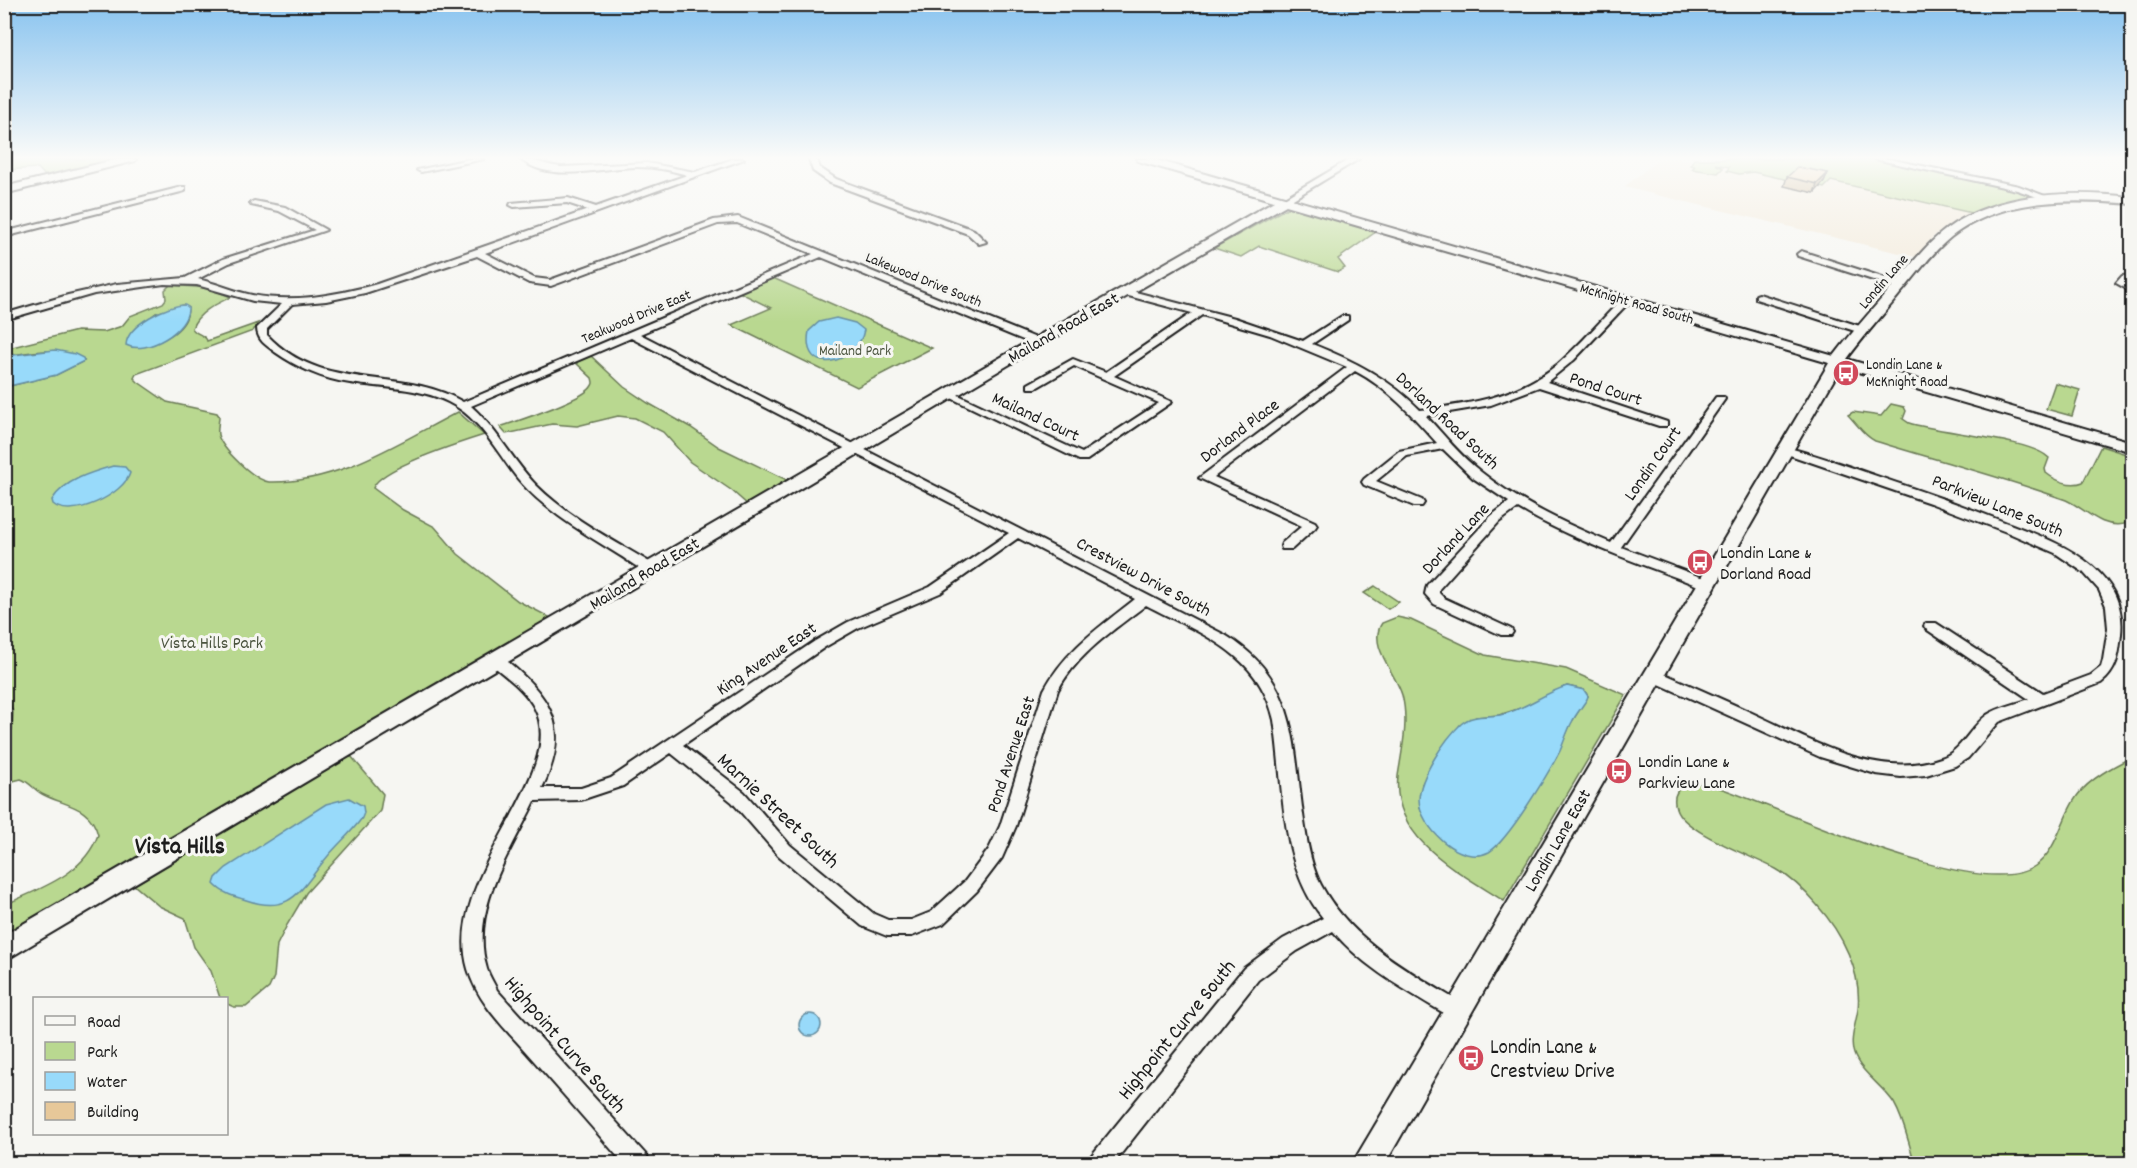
<svg xmlns="http://www.w3.org/2000/svg" width="2137" height="1168" viewBox="0 0 2137 1168" font-family="Dekko,sans-serif">
<style>
.built{fill:#f2e8d7}
.green{fill:#b9d890;stroke:#6a7a56;stroke-width:1.5;fill-rule:evenodd}
.water{fill:#98dafa;stroke:#668ea1;stroke-width:1.5}
.lines{fill:none;stroke-linecap:round;stroke-linejoin:round}
.street-casing{stroke:#1c1c1c;stroke-width:4}
.secondary-casing{stroke:#1c1c1c;stroke-width:4}
.street{fill:#f6f6f2;fill-rule:evenodd}
.secondary{fill:#f6f6f2;fill-rule:evenodd}
.wall{fill:#c7ac84;stroke:#1c1c1c;stroke-width:1.5}
.shaded-wall{fill:#a28c6b;stroke:#1c1c1c;stroke-width:1.5}
.building{fill:#e7c899;stroke:#1c1c1c;stroke-width:1.5}
.labels{text-anchor:middle;stroke-width:6;stroke-linejoin:round;paint-order:stroke}
.far-street-label{font-size:15px;fill:#1c1c1c;stroke:#f6f6f2}
.far-park-label{font-size:15px;fill:#4b543f;stroke:#f6f6f2}
.far-poi-label{font-size:15px;fill:#1c1c1c;stroke:#f6f6f2;text-anchor:start}
.street-label{font-size:18px;fill:#1c1c1c;stroke:#f6f6f2}
.poi-label{font-size:18px;fill:#1c1c1c;stroke:#f6f6f2;text-anchor:start}
.park-label{font-size:18px;fill:#4b543f;stroke:#f6f6f2}
.near-street-label{font-size:21px;fill:#1c1c1c;stroke:#f6f6f2}
.near-poi-label{font-size:21px;fill:#1c1c1c;stroke:#f6f6f2;text-anchor:start}
.near-neighbourhood-label{font-size:24px;font-weight:bold;fill:#1c1c1c;stroke:#f6f6f2}
</style>
<rect width="100%" height="100%" fill="#f6f6f2"/>
<filter id="ink" filterUnits="userSpaceOnUse"><feTurbulence type="fractalNoise" baseFrequency=".0167" numOctaves="2"/><feDisplacementMap in="SourceGraphic" scale="12" xChannelSelector="R" yChannelSelector="G"/><feConvolveMatrix kernelMatrix="1 2 1 2 8 2 1 2 1" color-interpolation-filters="sRGB"/></filter>
<g filter="url(#ink)">
<!-- built -->
<path class="built" d="M1659,159h35l130,29 7,-7 145,33 -23,9 -19,13 -18,21 -292,-70z"/>
<!-- green -->
<path class="green" d="M5,159h119l-77,19 -9,-10 -33,2z
M1694,159h177l147,31 17,7 -59,17 -145,-33 -7,7 -71,-16 -14,2 -12,-3 2,-4 -14,-3 8,4 -5,5 -26,-4 3,-3 -5,-1z
M1287,208l13,1 77,22 -39,28 7,9 -7,4 -79,-26 -18,11 -27,-9z
M773,278l159,70 -75,39 -126,-62 40,-17 -32,-16z
M170,285l38,3 23,9c-15,7 -33,15 -39,31 3,7 14,6 15,13l51,-18 -5,8 -117,43 -2,4 4,4 29,20 50,11 2,3c0,6 -2,13 -1,19 4,14 36,45 51,47 69,2 130,-40 189,-70l26,23c-22,7 -105,33 -111,53l30,22 32,17 23,27 60,47 35,18 -548,320v-34c34,-17 78,-29 93,-70 -7,-29 -32,-29 -54,-40 -9,-4 -13,-12 -23,-16l-16,4v-39l7,-15 1,-17 -9,-22 1,-303 51,-12 28,-14c-27,-16 -50,-9 -79,-5l-1,-7 73,-18 27,1 18,-6 8,-10 33,-13 3,-4 -1,-9zM183,305l5,2c1,23 -26,35 -44,39l-9,-17 21,-16z
M591,356l33,31 24,16 42,24 29,20 70,34 -41,24 -17,-15 -41,-28 -27,-30 -28,-14 -17,-2 -41,10 -25,-2 -46,10 -6,-7c17,-6 83,-27 91,-40 3,-4 2,-5 1,-9l-17,-16z
M2055,383l25,7 -8,26 -26,-7z
M1891,404l13,3 2,4 -3,8 6,4c31,10 122,16 140,35l-4,11 1,4c10,8 25,14 37,9l18,-36 31,10v61l-8,7c-24,5 -39,-16 -58,-24 -63,-23 -127,-39 -191,-59 -11,-5 -18,-17 -27,-26l5,-3 28,4z
M1375,586l24,16 -11,7 -24,-16z
M1397,617l14,3 74,35 81,14 60,26 -122,206c-45,-29 -113,-62 -106,-125 4,-26 11,-55 4,-81 -6,-22 -35,-50 -20,-72zM1567,686l17,4 4,6 -17,27 -15,35 -54,81 -5,7 -41,3 -14,-10 -14,-15 -8,-17 2,-23 17,-32 21,-27 16,-8 23,-2 22,-7z
M351,756l32,38 -3,17 -74,82 -19,32 -10,20 -3,32 -5,11 -23,19h-12l-7,-3 -1,-6h-6l-9,-27 -17,-24 -9,-29 -26,-12 -25,-21z
M2132,757v406h-217c-7,-20 -10,-41 -21,-60 -11,-17 -33,-30 -40,-49 -5,-14 2,-30 4,-45 4,-37 -16,-76 -41,-104 -11,-13 -25,-27 -41,-36 -22,-12 -93,-37 -100,-61 -7,-23 16,-26 32,-24 65,19 271,122 327,82 23,-16 26,-48 42,-70 12,-17 37,-30 55,-39z"/>
<!-- water -->
<path class="water" d="M185,305l3,2c2,23 -42,49 -62,38 1,-20 41,-40 59,-40z
M836,318l19,5 9,7c-6,34 -64,49 -55,1l10,-9z
M55,350l20,4 8,4 1,3 -28,14 -51,12v-31z
M113,466l12,1 5,6c-6,21 -59,47 -77,31l-1,-4c12,-20 40,-28 61,-34z
M1567,686l17,4 4,6 -1,3c-5,8 -11,15 -15,23 -5,9 -8,20 -12,29 -11,21 -52,90 -71,101 -28,15 -70,-25 -70,-53 1,-23 26,-60 42,-75 11,-10 26,-7 39,-9 25,-5 43,-22 67,-29z
M349,798l14,8 1,7 -2,5c-10,14 -23,25 -34,38 -28,33 -35,61 -85,43 -10,-3 -21,-6 -29,-15l2,-6 10,-10 100,-64z
M799 1025a11 11 0 1 1 22 0a11 11 0 1 1-22 0Z"/>
<g class="lines">
<defs>
<path id="street" d="M469,159h15l-63,13 -4,-2z
M520,159c14,0 27,7 41,8l86,-4 48,9 38,-13h11l-259,94 49,25 16,2 164,-60 24,-3 303,123v4h-8l-212,-87 -181,77 585,301c77,47 67,114 80,193 3,19 7,40 16,57 30,56 89,87 142,119l3,6 -3,6 -7,3 -7,-3c-40,-24 -86,-48 -116,-85l-36,20 -39,29 -145,184h-25l3,-8 153,-188 39,-29 40,-21c-44,-53 -39,-133 -49,-198 -15,-67 -73,-86 -128,-115 -32,25 -68,48 -88,85l-42,136 -14,32 -25,33 -34,33 -31,12h-25l-25,-10 -84,-71 -46,-53 -61,-49 -48,33 -42,14 -46,1c-24,50 -66,109 -48,168 2,7 7,14 10,21l150,166 3,8h-26c-30,-35 -60,-69 -90,-103 -24,-28 -56,-56 -66,-92 -27,-92 101,-193 67,-260 -9,-19 -29,-32 -44,-45l-2,-4 2,-4h10c49,40 72,70 41,132h39l30,-10 204,-137 33,-19 82,-35 79,-54 -378,-195 -160,68c26,23 41,54 65,79 34,34 79,56 120,81l2,3 -7,4c-11,-3 -22,-12 -32,-18 -35,-22 -74,-44 -101,-76 -22,-27 -37,-61 -70,-77 -30,-15 -65,-14 -98,-19 -28,-4 -52,-15 -75,-31 -9,-7 -18,-12 -18,-24l25,-24 -29,-3 -56,-16 -33,-1 -70,10 -90,26v-6l64,-19 49,-11 68,-6 38,-19 92,-29 -36,-19 -28,-6 -1,-2 4,-2 31,6 41,23 -97,33 -31,16c18,4 35,12 54,16 41,8 84,0 125,-11l211,-74 -21,-7 -53,4 -4,-2 1,-2 57,-5 28,9 91,-32c-16,-5 -33,-8 -50,-8 -36,0 -86,17 -117,-8zM737,223l76,31 -350,148c-63,-37 -139,-7 -196,-67v-6l25,-25 34,-3 39,-8 112,-37 52,27 22,3 167,-62zM1018,538l117,61c-35,28 -70,51 -91,91l-44,136 -11,23 -24,32 -34,31 -20,8h-23l-14,-6 -84,-69 -46,-53 -61,-47 142,-98 33,-19 82,-35z
M809,159h8l3,9 16,11 138,51 12,12 -7,2 -11,-10 -138,-51 -17,-12z
M1350,159h9l-71,43 -7,-2z
M1875,159h14l130,27 34,13 -4,2 -32,-11z
M182,187h3v4l-181,46v-5z
M1801,251l103,33 2,2 -8,2 -100,-32 -1,-2z
M2132,275v6l-6,1 6,3v7l-16,-9 6,-7z
M1124,289l111,29 68,23 39,-25h6v4l-36,24c41,16 78,35 108,66 50,-6 98,-13 138,-46 23,-20 43,-44 65,-66h6v4l-55,58 -27,22 120,40v4h-8l-120,-39 -48,18 -65,11c18,19 34,40 55,56 39,31 85,52 130,71l105,-146h8l1,2 -104,148 90,34 2,3 -7,4 -5,-1c-61,-24 -126,-45 -183,-79l-19,14 -60,67v4l5,5 67,31 2,3 -2,3h-10l-67,-31 -9,-10 2,-9 64,-69 18,-14 -36,-24 -30,-29 -36,7 -31,25 46,19 2,3 -2,3h-8l-50,-21 -2,-3 2,-3 35,-28 38,-8c-25,-28 -48,-54 -82,-72l-141,106 101,45 2,3 -2,3 -23,21h-10l-1,-3 1,-3 20,-17 -103,-48 148,-111 -77,-32 -68,-20 -88,61 58,26 -85,58h-8l-136,-66 1,-2h8l130,61 77,-50 -85,-37 -38,22h-8v-4l45,-25 33,13 86,-59 -71,-19 -2,-2z
M1759,294l107,34 1,2 -5,3 -4,-1 -102,-33v-4z
M1785,447c40,10 79,25 118,38 33,11 66,23 99,36 31,12 64,23 90,45 21,18 32,40 29,68 -2,19 -3,36 -20,49l-102,39 -31,36 -13,8 -29,9 -25,2 -25,-3 -56,-17 -172,-78 -2,-4 2,-4h10c31,14 62,27 92,41 57,26 127,69 191,46 21,-7 28,-30 46,-43 12,-8 29,-11 42,-16l-103,-70 -2,-3 2,-3h10l107,70 48,-18 10,-8 2,-7 5,-32 -2,-22 -7,-16 -16,-18 -28,-19 -46,-20 -79,-30 -149,-51 -2,-2z"/>
<path id="secondary" d="M118,159h18l-1,2 -131,33v-7z
M1137,159h16l681,197c18,-24 37,-45 56,-67 22,-25 42,-54 72,-70 50,-28 115,-28 170,-22v7c-61,-5 -130,-7 -181,33 -20,16 -35,39 -52,58 -17,21 -36,42 -52,64l285,83v10l-291,-85 -456,797h-33l477,-801 -543,-158 -254,146 -1028,610v-26l1018,-590 252,-144 -136,-40z"/>
</defs>
<!-- street casing -->
<use href="#street" class="street-casing"/>
<!-- secondary casing -->
<use href="#secondary" class="secondary-casing"/>
<!-- street -->
<use href="#street" class="street"/>
<!-- secondary -->
<use href="#secondary" class="secondary"/>
</g>
<!-- wall -->
<path class="wall" d="M1828,173l-4,9 -10,11 -30,-7 3,-9z"/>
<!-- shaded-wall -->
<path class="shaded-wall" d="M1828,173l-4,9 -10,11 3,-9z"/>
<!-- building -->
<path class="building" d="M1798,167l30,6 -11,11 -30,-7z"/>
</g>
<!-- sky -->
<linearGradient id="sky" x2="0" y2="1"><stop stop-color="#88c3ef"/><stop offset="0.49" stop-color="#fbfbf9"/><stop offset="1" stop-color="#fbfbf9" stop-opacity="0"/></linearGradient>
<rect width="2137" height="322" fill="url(#sky)"/>
<!-- icons -->
<defs>
<symbol id="bus-disc" viewBox="-11 -11 22 22"><circle r="9.5" fill="#d1495b" stroke="#f6f6f2"/><path d="M-5-6H5V4H4V6H2V4H-2V6H-4V4H-5ZM-3.5-4V0h7V-4ZM-3.5 1.2v1.5H-2V1.2ZM2 1.2v1.5H3.5V1.2Z" fill="#fff"/></symbol>
</defs>
<g fill-rule="evenodd">
<use href="#bus-disc" x="1831" y="358" width="30" height="30"/>
<use href="#bus-disc" x="1685" y="547" width="30" height="30"/>
<use href="#bus-disc" x="1604" y="756" width="30" height="30"/>
<use href="#bus-disc" x="1456" y="1043" width="30" height="30"/>
</g>
<g class="labels">
<!-- far-street labels -->
<g class="far-street-label">
<text transform="translate(924 279) rotate(22)" y="5">Lakewood Drive South</text>
<text transform="translate(1883 281) rotate(-49)" y="5">Londin Lane</text>
<text transform="translate(1637 303) rotate(16)" y="5">McKnight Road South</text>
<text transform="translate(636 316) rotate(-23)" y="5">Teakwood Drive East</text>
</g>
<!-- far-park labels -->
<g class="far-park-label">
<text x="855" y="355">Mailand Park</text>
</g>
<!-- far-poi labels -->
<g class="far-poi-label">
<text x="1866" y="369">Londin Lane &amp;<tspan x="1866" dy="17">McKnight Road</tspan></text>
</g>
<!-- street labels -->
<g class="street-label">
<text transform="translate(1063 327) rotate(-30)" y="6">Mailand Road East</text>
<text transform="translate(1606 388) rotate(18)" y="6">Pond Court</text>
<text transform="translate(1036 416) rotate(25)" y="6">Mailand Court</text>
<text transform="translate(1448 420) rotate(43)" y="6">Dorland Road South</text>
<text transform="translate(1239 430) rotate(-37)" y="6">Dorland Place</text>
<text transform="translate(1652 463) rotate(-55)" y="6">Londin Court</text>
<text transform="translate(1998 505) rotate(22)" y="6">Parkview Lane South</text>
<text transform="translate(1455 538) rotate(-47)" y="6">Dorland Lane</text>
<text transform="translate(644 573) rotate(-31)" y="6">Mailand Road East</text>
<text transform="translate(1144 576) rotate(28)" y="6">Crestview Drive South</text>
<text transform="translate(766 658) rotate(-34)" y="6">King Avenue East</text>
<text transform="translate(1010 754) rotate(-72)" y="6">Pond Avenue East</text>
<text transform="translate(1557 840) rotate(-60)" y="6">Londin Lane East</text>
</g>
<!-- poi labels -->
<g class="poi-label">
<text x="1720" y="558">Londin Lane &amp;<tspan x="1720" dy="21">Dorland Road</tspan></text>
<text x="1638" y="767">Londin Lane &amp;<tspan x="1638" dy="21">Parkview Lane</tspan></text>
</g>
<!-- park labels -->
<g class="park-label">
<text x="212" y="648">Vista Hills Park</text>
</g>
<!-- near-street labels -->
<g class="near-street-label">
<text transform="translate(779 810) rotate(43)" y="7">Marnie Street South</text>
<text transform="translate(1176 1029) rotate(-51)" y="7">Highpoint Curve South</text>
<text transform="translate(566 1044) rotate(49)" y="7">Highpoint Curve South</text>
</g>
<!-- near-poi labels -->
<g class="near-poi-label">
<text x="1490" y="1053">Londin Lane &amp;<tspan x="1490" dy="24">Crestview Drive</tspan></text>
</g>
<!-- near-neighbourhood labels -->
<g class="near-neighbourhood-label">
<text x="180" y="853">Vista Hills</text>
</g>
</g>
<!-- margin -->
<rect width="2137" height="1168" fill="none" stroke="#f6f6f2" stroke-width="24"/>
<rect x="12" y="12" width="2113" height="1144" fill="none" stroke="#1c1c1c" stroke-width="2" filter="url(#ink)"/>
<!-- legend -->
<rect x="33" y="997" width="195" height="138" fill="#f6f6f2" stroke="#9f9f9c" stroke-width="1.5"/>
<rect x="45" y="1016" width="30" height="9" fill="#f6f6f2" stroke="#9f9f9c" stroke-width="1.5"/>
<text x="87" y="1027" font-size="18" fill="#1c1c1c">Road</text>
<rect x="45" y="1042" width="30" height="18" fill="#b9d890" stroke="#9f9f9c" stroke-width="1.5"/>
<text x="87" y="1057" font-size="18" fill="#1c1c1c">Park</text>
<rect x="45" y="1072" width="30" height="18" fill="#98dafa" stroke="#9f9f9c" stroke-width="1.5"/>
<text x="87" y="1087" font-size="18" fill="#1c1c1c">Water</text>
<rect x="45" y="1102" width="30" height="18" fill="#e7c899" stroke="#9f9f9c" stroke-width="1.5"/>
<text x="87" y="1117" font-size="18" fill="#1c1c1c">Building</text>
</svg>
